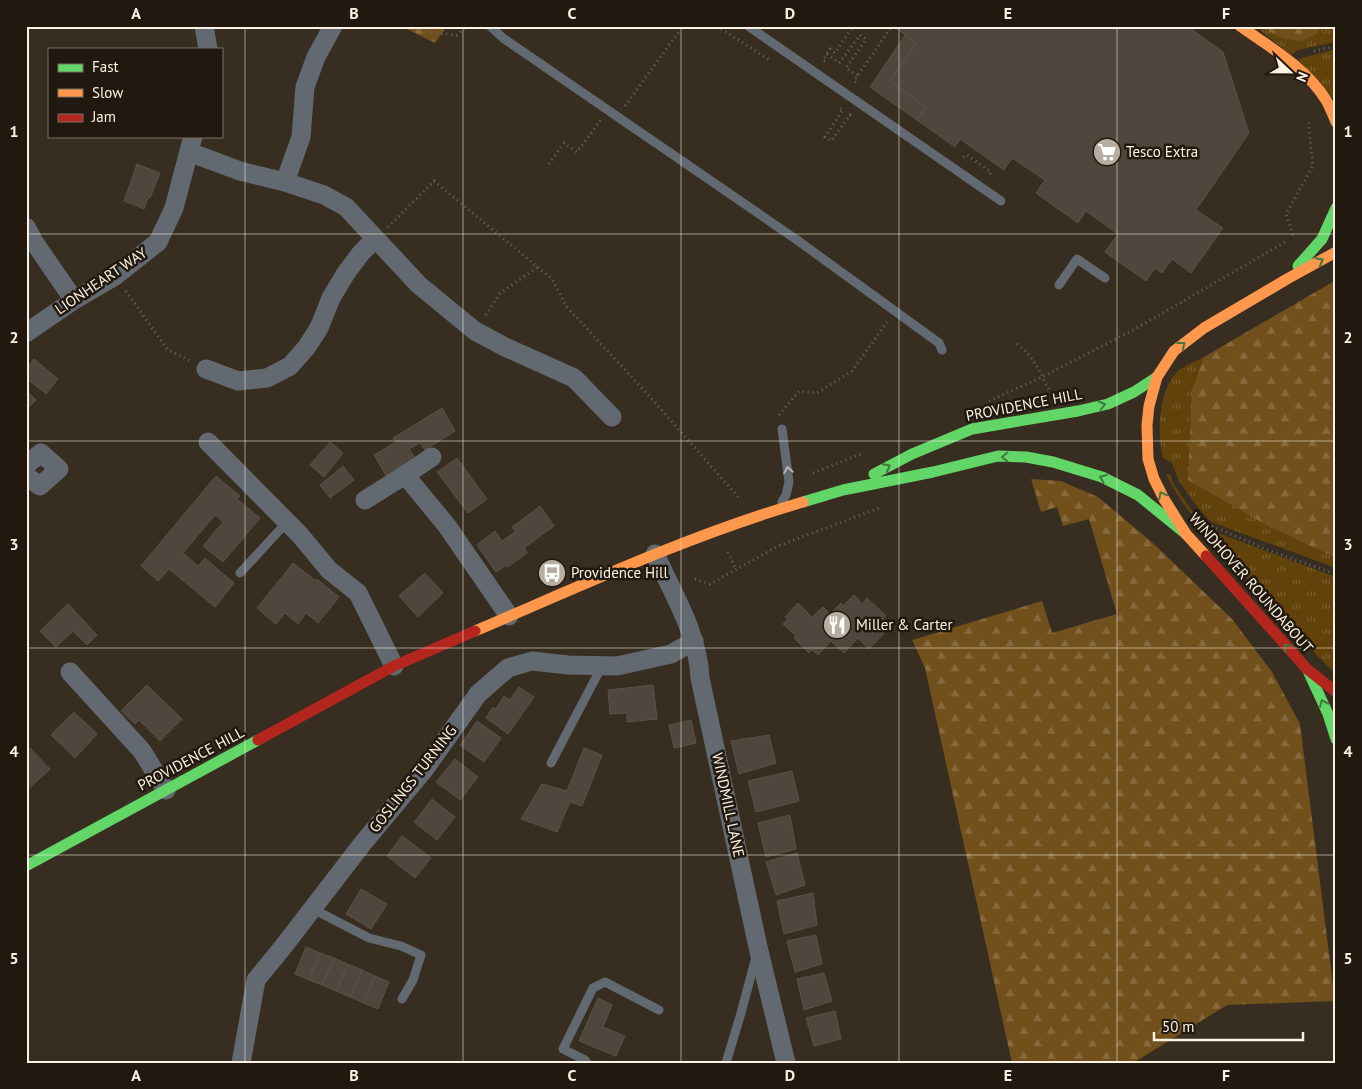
<svg xmlns="http://www.w3.org/2000/svg" width="1362" height="1089" viewBox="0 0 1362 1089" font-family="'PT Sans',sans-serif">
<style>
.grass{fill:url(#grass-tufts)}
.forest{fill:url(#forest-firs)}
.building{fill:#4f473d;stroke:#5a5248}
.lines{fill:none;stroke-linecap:round;stroke-linejoin:round}
.path{stroke:#666667;stroke-width:3;stroke-dasharray:1 4;stroke-linecap:butt}
.lane{stroke:#636970;stroke-width:9}
.street{stroke:#636970;stroke-width:19}
.fast{stroke:#63d668;stroke-width:11}
.slow{stroke:#ff974d;stroke-width:11}
.jam{stroke:#b3261e;stroke-width:11}
.oneway{stroke:#42783c}
.oneway2{stroke:#b7b4b0}
.grid{fill:none;stroke:#fcf2e4;stroke-width:1;stroke-opacity:0.55}
.labels{text-anchor:middle;stroke-width:5;stroke-linejoin:round;paint-order:stroke}
.poi-label{font-size:15px;fill:#fcf2e4;stroke:#21190f;text-anchor:start}
.street-label{font-size:15px;fill:#fcf2e4;stroke:#21190f}
.neatline{fill:none;stroke:#fcf2e4;stroke-width:2}
.grid-label{font-size:16px;text-anchor:middle;font-weight:bold;fill:#fcf2e4}
</style>
<defs>
<pattern id="grass-tufts" width="24" height="20" patternUnits="userSpaceOnUse" patternTransform="scale(1.25)"><rect width="24" height="20" fill="#61420a"/><path d="M3 7l-1-3M5 7V3M7 7l1-3M15 17l-1-3M17 17v-4M19 17l1-3" fill="none" stroke="#795e2e"/></pattern>
<pattern id="forest-firs" width="22" height="20" patternUnits="userSpaceOnUse" patternTransform="scale(1.25)"><rect width="22" height="20" fill="#71501c"/><path d="M5 1l3.5 6h-7zM16 11l3.5 6h-7z" fill="#866a3d"/></pattern>
</defs>
<rect width="100%" height="100%" fill="#372e21"/>
<!-- grass -->
<path class="grass" d="M1255,26h77l4,6v10l-38,8 -7,5z
M1336,49v53l-38,-43z
M1204,357l-12,34 78,136 66,31v10l-125,-46 -16,-18 -16,-23 -7,-18 -9,-5c-6,-25 -5,-66 14,-86 5,-6 20,-11 27,-15z
M1166,474h4l3,9 17,25 17,21 129,48v97c-35,-33 -65,-69 -96,-104 -26,-29 -58,-61 -74,-96z"/>
<!-- forest -->
<path class="forest" d="M401,26h46l-12,17z
M1259,26h61l-3,8 -16,7 -19,-3z
M1336,280v278l-66,-31 -82,-47 4,-90 12,-33z
M1031,479l30,2 37,16 57,48 77,74 40,53 28,52 35,277 -108,4 -94,58h-121l-87,-395 -13,-28 130,-39 10,32 65,-19 -28,-95 -26,7 -6,-19 -16,5z"/>
<!-- building -->
<path class="building" d="M893,26h294l36,26 26,81 -53,77 27,18 -32,45 -19,-14 -10,14 -7,-5 -9,13 -41,-29 13,-18 -32,-23 -8,12 -42,-30 9,-13 -33,-22 -8,12 -44,-31 -5,8 -38,-27 9,-12 -36,-27 26,-38z
M905,35l11,8 -26,38 36,27 -9,12 -47,-33z
M137,164l23,9 -10,25h-2l-4,11 -20,-8z
M34,359l24,20 -12,15 -20,-16v-10z
M26,390l10,10 -10,10z
M442,408l13,23 -30,19 -5,-7 -11,6 7,11 -29,17 -13,-22 22,-13 -3,-4z
M330,442l13,11 -19,24 -14,-12z
M457,458l30,41 -19,14 -31,-41z
M343,466l11,14 -24,18 -10,-13z
M216,476l24,20 -3,3 23,19 -37,44 -20,-16 20,-24 -8,-7 -32,38 15,13 7,-8 29,25 -19,24 -46,-38 -11,12 -17,-15z
M540,506l14,20 -30,22 3,5 -19,14 -2,-2 -10,7 -19,-27 18,-14 7,10 13,-9 -3,-5z
M293,563l23,18 1,-2 22,18 -21,26 -12,-10 -8,11 -13,-11 -9,11 -19,-16z
M425,573l18,20 -25,24 -19,-21z
M854,595l8,9 5,-6 19,18 -3,3 8,7 -22,23 -11,-11 -14,15 -13,-12 -13,14 -6,-5 -3,3 -15,-15 2,-2 -13,-12 5,-5 -3,-2 13,-14 14,14 11,-10 7,7 11,-11 2,3z
M68,604l29,31 -10,10 -14,-14 -17,16 -16,-16z
M147,685l35,34 -22,22 -21,-21 -4,4 -14,-13z
M653,685l4,34 -30,3v-9l-17,1 -2,-24z
M519,687l15,10 -26,37 -22,-16 7,-11 3,2 8,-13 6,4z
M74,712l23,22 -22,24 -24,-23z
M691,720l5,23 -22,5 -5,-23z
M477,721l24,17 -17,24 -24,-17z
M769,735l7,28 -37,11 -8,-33z
M26,744l24,25 -24,22z
M584,748l18,7 -20,51 -12,-4 -13,30 -36,-13 21,-35 25,7z
M455,759l23,18 -18,23 -24,-18z
M792,771l7,30 -43,11 -8,-31z
M432,799l23,18 -18,23 -23,-18z
M790,815l6,34 -30,8 -8,-34z
M402,836l29,22 -16,20 -28,-22z
M797,853l8,32 -29,10 -10,-33z
M361,889l26,15 -16,25 -25,-15z
M813,893l4,32 -33,9 -7,-33z
M816,935l6,29 -27,8 -8,-31z
M306,947l14,6 -11,27 -14,-6z
M320,953l14,5 -12,27 -13,-5z
M334,958l14,6 -12,27 -14,-6z
M348,964l14,6 -12,27 -14,-6z
M362,970l13,6 -11,27 -14,-6z
M824,973l8,28 -28,9 -7,-31z
M375,976l14,6 -11,27 -14,-6z
M598,998l14,7 -9,22 22,9 -9,20 -37,-15z
M835,1011l6,28 -27,7 -8,-28z"/>
<g class="lines">
<!-- path -->
<path class="path" d="M418,26l11,6 28,3 10,-9
M717,26l54,35
M1314,51l22,-5
M827,54l12,9 21,-28 6,4 -20,29 12,8
M825,61l-2,-1 7,-11 5,4 18,-27
M856,82l-2,-1 36,-52 -4,-3
M625,106l58,-80
M840,109l3,1 -18,27 6,4 19,-26 1,1
M963,157l4,-2 24,17 -2,4
M549,164l15,-21 13,9 24,-32
M388,227l46,-46 118,98 14,27 85,92 89,101
M1293,235l-7,-21 27,-48 -5,-46
M126,291l41,58 23,12
M486,315l14,-22 38,-26
M1017,344c17,12 24,30 33,48
M989,401l53,-24 93,-48 152,-88
M779,415l20,-24 18,2 35,-22 35,-49
M813,473l48,-19
M1212,526l58,25 66,23
M728,552l8,18
M695,579l15,5 68,-38 101,-38"/>
<!-- lane -->
<path class="lane" d="M490,26l13,12 294,202 142,103 3,7
M748,26l253,175
M1059,285l18,-26 28,19
M782,429l7,53 -3,13 -4,7
M240,573l47,-51
M551,763l51,-97
M313,909l56,29 32,8 20,9 -8,25 -11,19
M587,1063l-2,-3 -22,-11 30,-61 12,-6 54,28
M726,1063l15,-50 15,-56"/>
<!-- street -->
<path class="street" d="M204,26l4,23
M189,152l51,19 45,11 39,13 22,12 73,78 56,46 30,16 69,31 38,39
M285,182l16,-45 4,-50 11,-30 17,-31
M26,227l8,15 40,58
M26,333l48,-33 41,-24 43,-34 16,-34 19,-72
M206,369l32,12 29,-3 23,-12 16,-18 13,-20 12,-30 15,-25 15,-20 14,-14
M208,442l92,93 29,35 29,23 36,73
M26,465l15,-12 18,16 -19,17 -14,-10
M405,475l27,-18
M365,500l40,-25 42,51 62,90
M655,554c18,40 43,79 45,124l58,269 28,116
M70,672l72,79 24,39
M241,1063l15,-83 27,-33 80,-104 61,-73 54,-76 30,-26 24,-7 36,4 49,1 54,-12 23,-13"/>
<!-- fast -->
<path class="fast" d="M1298,266l24,-27 14,-31
M874,474l38,-20 60,-25 106,-18 30,-7 26,-12 23,-15
M803,502l40,-12 90,-18 65,-16 28,1 27,5 49,15 36,18 48,39
M1309,673l19,41 8,25
M26,866l232,-126"/>
<!-- slow -->
<path class="slow" d="M1240,26c30,21 66,42 86,74 4,7 7,15 10,22
M1206,556l-20,-22 -22,-35 -10,-20 -6,-20 -1,-34 2,-19 8,-29 17,-26 30,-23 83,-49 49,-27
M475,631c108,-46 215,-96 328,-129"/>
<!-- jam -->
<path class="jam" d="M1206,556l101,113 29,23
M258,740l136,-74 81,-35"/>
</g>
<!-- one-way arrows -->
<defs><path id="oneway-chevron" d="M-2-3.5L2.5 0L-2 3.5" fill="none" stroke-width="1.6" stroke-linecap="round" stroke-linejoin="round" transform="scale(1.25)"/></defs>
<g class="oneway">
<use href="#oneway-chevron" transform="translate(1320 261) rotate(-28)"/>
<use href="#oneway-chevron" transform="translate(1182 345) rotate(-38)"/>
<use href="#oneway-chevron" transform="translate(1102 405) rotate(-14)"/>
<use href="#oneway-chevron" transform="translate(1005 457) rotate(179)"/>
<use href="#oneway-chevron" transform="translate(887 467) rotate(-27)"/>
<use href="#oneway-chevron" transform="translate(1103 478) rotate(-158)"/>
<use href="#oneway-chevron" transform="translate(1162 495) rotate(-117)"/>
<use href="#oneway-chevron" transform="translate(1287 647) rotate(-132)"/>
<use href="#oneway-chevron" transform="translate(1323 703) rotate(-114)"/>
</g>
<use class="oneway2" href="#oneway-chevron" transform="translate(788 470) rotate(-99)"/>
<!-- grid -->
<path class="grid" d="M245,26v1037M463,26v1037M681,26v1037M899,26v1037M1117,26v1037M26,234h1310M26,441h1310M26,648h1310M26,855h1310"/>
<!-- icons -->
<defs>
<symbol id="supermarket-disc" viewBox="-11 -11 22 22"><circle r="9.5" fill="#b7ada0" stroke="#21190f"/><path d="M-6-5.5h2.5l.6 2H6L4.5 2H-2.5L-4.4-4H-6ZM-1.5 3.2a1.3 1.3 0 1 0 .1 0ZM3 3.2a1.3 1.3 0 1 0 .1 0Z" fill="#fff"/></symbol>
<symbol id="bus-disc" viewBox="-11 -11 22 22"><circle r="9.5" fill="#b7ada0" stroke="#21190f"/><path d="M-5-6H5V4H4V6H2V4H-2V6H-4V4H-5ZM-3.5-4V0h7V-4ZM-3.5 1.2v1.5H-2V1.2ZM2 1.2v1.5H3.5V1.2Z" fill="#fff"/></symbol>
<symbol id="restaurant-disc" viewBox="-11 -11 22 22"><circle r="9.5" fill="#b7ada0" stroke="#21190f"/><path d="M-5-6h1v4h1v-4h1v4h1v-4h1v5L-1.5 .5V6h-2V.5L-5-1ZM5-6V6H3V1.5H1.5Q1.5-4 5-6Z" fill="#fff"/></symbol>
</defs>
<g fill-rule="evenodd">
<use href="#supermarket-disc" x="1091" y="136" width="32" height="32"/>
<use href="#bus-disc" x="536" y="557" width="32" height="32"/>
<use href="#restaurant-disc" x="821" y="609" width="32" height="32"/>
</g>
<g class="labels">
<!-- poi labels -->
<g class="poi-label">
<text x="1126" y="157">Tesco Extra</text>
<text x="571" y="578">Providence Hill</text>
<text x="856" y="630">Miller &amp; Carter</text>
</g>
<!-- street labels -->
<g class="street-label">
<text transform="translate(101 281) rotate(-34)" y="5">LIONHEART WAY</text>
<text transform="translate(1024 405) rotate(-11)" y="5">PROVIDENCE HILL</text>
<text transform="translate(1251 583) rotate(49)" y="5">WINDHOVER ROUNDABOUT</text>
<text transform="translate(191 759) rotate(-28)" y="5">PROVIDENCE HILL</text>
<text transform="translate(413 779) rotate(-52)" y="5">GOSLINGS TURNING</text>
<text transform="translate(728 805) rotate(78)" y="5">WINDMILL LANE</text>
</g>
</g>
<!-- border -->
<rect width="1362" height="1089" fill="none" stroke="#21190f" stroke-width="55"/>
<!-- legend -->
<rect x="48" y="48" width="175" height="90" fill="#21190f" stroke="#797064"/>
<rect x="58" y="64" width="25" height="8" fill="#63d668" stroke="#797064"/>
<text x="92" y="72" font-size="15" fill="#fcf2e4">Fast</text>
<rect x="58" y="89" width="25" height="8" fill="#ff974d" stroke="#797064"/>
<text x="92" y="98" font-size="15" fill="#fcf2e4">Slow</text>
<rect x="58" y="114" width="25" height="8" fill="#b3261e" stroke="#797064"/>
<text x="92" y="122" font-size="15" fill="#fcf2e4">Jam</text>
<!-- north arrow -->
<g transform="translate(1290 72) rotate(112)" stroke="#21190f" stroke-width="4" paint-order="stroke">
<path d="M0-4L9 19L0 12L-9 19Z" fill="#fcf2e4"/>
<text y="-8" font-size="14" font-weight="bold" text-anchor="middle" fill="#fcf2e4">N</text>
</g>
<!-- scale -->
<path d="M1154 1032v8h149v-8" fill="none" stroke="#fcf2e4" stroke-width="2.5"/>
<text x="1162" y="1032" font-size="15" fill="#fcf2e4" stroke="#21190f" stroke-width="4" paint-order="stroke">50 m</text>
<rect x="28" y="28" width="1306" height="1034" class="neatline"/>
<g class="grid-label">
<text x="136" y="19">A</text>
<text x="354" y="19">B</text>
<text x="572" y="19">C</text>
<text x="790" y="19">D</text>
<text x="1008" y="19">E</text>
<text x="1226" y="19">F</text>
<text x="14" y="137">1</text>
<text x="1348" y="137">1</text>
<text x="14" y="343">2</text>
<text x="1348" y="343">2</text>
<text x="14" y="550">3</text>
<text x="1348" y="550">3</text>
<text x="14" y="757">4</text>
<text x="1348" y="757">4</text>
<text x="14" y="964">5</text>
<text x="1348" y="964">5</text>
<text x="136" y="1081">A</text>
<text x="354" y="1081">B</text>
<text x="572" y="1081">C</text>
<text x="790" y="1081">D</text>
<text x="1008" y="1081">E</text>
<text x="1226" y="1081">F</text>
</g>
</svg>
